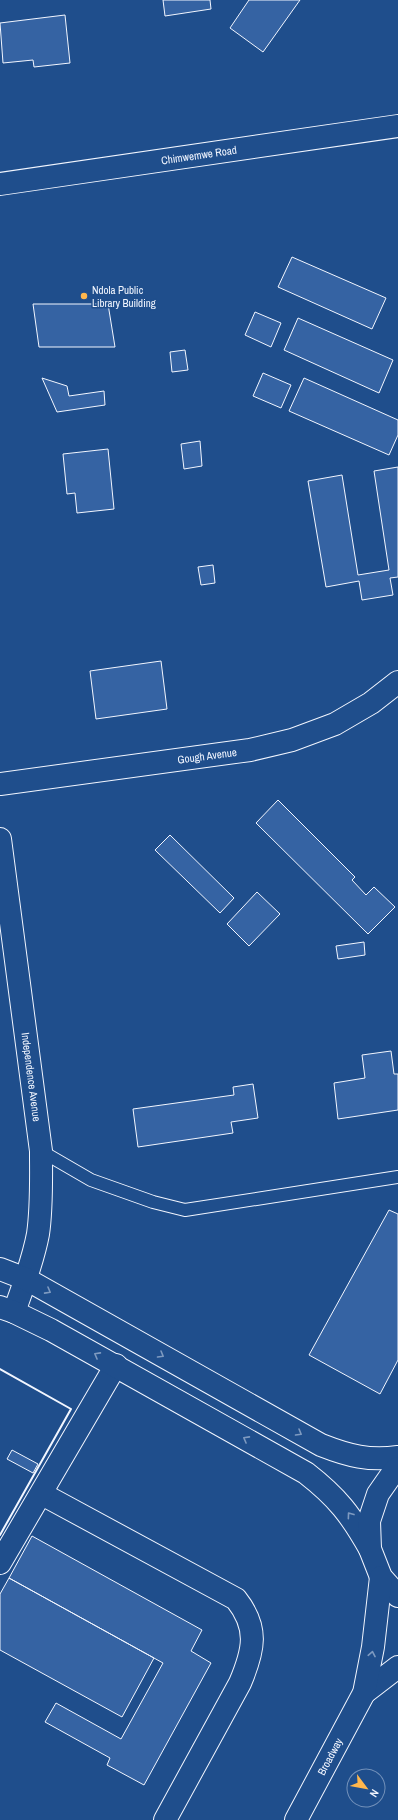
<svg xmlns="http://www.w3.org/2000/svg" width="398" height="1820" viewBox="0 0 398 1820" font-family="'Archivo Narrow',sans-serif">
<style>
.building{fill:#3563a3;stroke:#f2f6ff}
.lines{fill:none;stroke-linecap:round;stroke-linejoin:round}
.lane-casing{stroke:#f2f6ff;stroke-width:14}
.street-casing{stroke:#f2f6ff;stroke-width:24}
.secondary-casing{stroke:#f2f6ff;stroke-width:24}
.lane{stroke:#1f4e8c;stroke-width:12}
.street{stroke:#1f4e8c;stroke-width:22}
.secondary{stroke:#1f4e8c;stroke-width:22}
.wall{stroke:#f2f6ff;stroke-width:2}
.oneway{stroke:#7e9ac0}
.poi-dot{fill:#ffb74d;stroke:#1f4e8c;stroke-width:1.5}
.labels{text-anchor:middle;stroke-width:3;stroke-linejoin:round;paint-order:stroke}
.street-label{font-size:11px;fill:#f2f6ff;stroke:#1f4e8c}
.poi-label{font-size:11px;fill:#f2f6ff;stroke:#1f4e8c;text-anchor:start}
</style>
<rect width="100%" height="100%" fill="#1f4e8c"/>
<!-- building -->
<path class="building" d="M163,0h47l1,9 -46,7z
M249,0h51l-37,52 -33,-24z
M65,15l5,48 -36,4 -1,-7 -30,3 -3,-40z
M292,257l94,41 -14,31 -94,-42z
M33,304h75l7,43h-76z
M255,312l26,11 -10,24 -26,-12z
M298,318l95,42 -14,33 -95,-43z
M185,350l3,20 -16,2 -2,-20z
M263,373l28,12 -10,23 -28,-12z
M42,378l25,8 2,10 35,-5 1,14 -48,7z
M304,378l94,42v15l-9,20 -100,-44z
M200,441l2,25 -18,3 -3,-25z
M108,449l6,60 -37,4 -2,-20 -8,1 -4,-40z
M398,467v110l-8,1 3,17 -31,5 -3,-19 -33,6 -18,-106 34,-6 16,100 31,-5 -15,-99z
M213,565l2,18 -14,2 -3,-18z
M161,661l6,48 -71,10 -6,-48z
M278,800l77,77 -3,3 14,15 8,-8 21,20 -27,27 -112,-111z
M170,835l64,63 -14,15 -65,-63z
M257,892l23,22 -31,32 -22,-22z
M364,942l1,13 -27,4 -2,-13z
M391,1051l3,23h4v36l-60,9 -4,-36 31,-5 -3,-23z
M253,1084l5,34 -27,4 2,11 -95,14 -5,-38 101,-14 -1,-8z
M389,1210l9,4v146l-18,34 -71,-39z
M12,1450l26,14 -5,9 -26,-14z
M32,1536l170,94 -11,21 20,12 -67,122 -37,-20 3,-7 -65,-36 11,-19 65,36 42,-76 -154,-85z
M9,1578l145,80 -32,59 -122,-67v-56z"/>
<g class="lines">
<defs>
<path id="lane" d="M41,1151l50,29 62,22 32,8 213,-33"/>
<g id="street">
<path id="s1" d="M0,184l398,-58"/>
<path id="s2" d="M0,784l250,-34 42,-10 43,-16 36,-21 27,-21"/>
<path id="s3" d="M0,839l41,312c0,28 1,56 -3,83 -5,27 -15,53 -24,78"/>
<path d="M42,1494l194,105c23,29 18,51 4,84l-75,137"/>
<path d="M0,1563l116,-198"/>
</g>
<g id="secondary">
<path d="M0,1269l26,10 295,166c28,11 48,16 77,12"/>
<path d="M0,1307l14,5 37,18 255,143c31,24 45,42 64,76"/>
<path d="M398,1468l-4,3 -16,23 -9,27 1,28 11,28 17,19"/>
<path d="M364,1693l34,-26"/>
<path id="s4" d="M296,1820l68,-127 9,-46 8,-70"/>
</g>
</defs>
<!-- lane casing -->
<use href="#lane" class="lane-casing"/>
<!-- street casing -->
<use href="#street" class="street-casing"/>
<!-- secondary casing -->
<use href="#secondary" class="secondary-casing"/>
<!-- lane -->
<use href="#lane" class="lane"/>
<!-- street -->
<use href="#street" class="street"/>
<!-- secondary -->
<use href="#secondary" class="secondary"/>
<!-- wall -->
<path class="wall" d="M0,1369l71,40 -71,126"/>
</g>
<!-- one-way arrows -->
<defs><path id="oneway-chevron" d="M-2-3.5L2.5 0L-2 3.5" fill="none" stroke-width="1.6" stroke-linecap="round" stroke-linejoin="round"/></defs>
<g class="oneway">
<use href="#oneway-chevron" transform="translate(48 1291) rotate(29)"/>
<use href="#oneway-chevron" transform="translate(97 1355) rotate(-151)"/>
<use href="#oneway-chevron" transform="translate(161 1355) rotate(30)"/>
<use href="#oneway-chevron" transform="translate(299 1433) rotate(30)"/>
<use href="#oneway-chevron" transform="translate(246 1439) rotate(-151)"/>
<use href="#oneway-chevron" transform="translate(350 1515) rotate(-126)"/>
<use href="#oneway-chevron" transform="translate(372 1654) rotate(-79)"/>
</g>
<!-- markers -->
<circle class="poi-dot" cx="84" cy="296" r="4"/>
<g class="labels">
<!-- street labels -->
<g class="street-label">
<text dy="4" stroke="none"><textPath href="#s1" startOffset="201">Chimwemwe Road</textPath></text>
<text dy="4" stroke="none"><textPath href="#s2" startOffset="209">Gough Avenue</textPath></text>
<text dy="4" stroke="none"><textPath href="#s3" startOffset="240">Independence Avenue</textPath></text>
<text dy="4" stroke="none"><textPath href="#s4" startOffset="72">Broadway</textPath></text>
</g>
<!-- poi labels -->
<g class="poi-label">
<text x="92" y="294">Ndola Public<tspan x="92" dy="13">Library Building</tspan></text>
</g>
</g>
<!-- north arrow -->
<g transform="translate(366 1788) rotate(122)"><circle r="19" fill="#1f4e8c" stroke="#7391ba"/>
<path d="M0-3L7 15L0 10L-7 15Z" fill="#ffb74d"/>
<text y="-6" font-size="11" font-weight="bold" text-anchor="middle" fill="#f2f6ff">N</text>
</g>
</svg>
